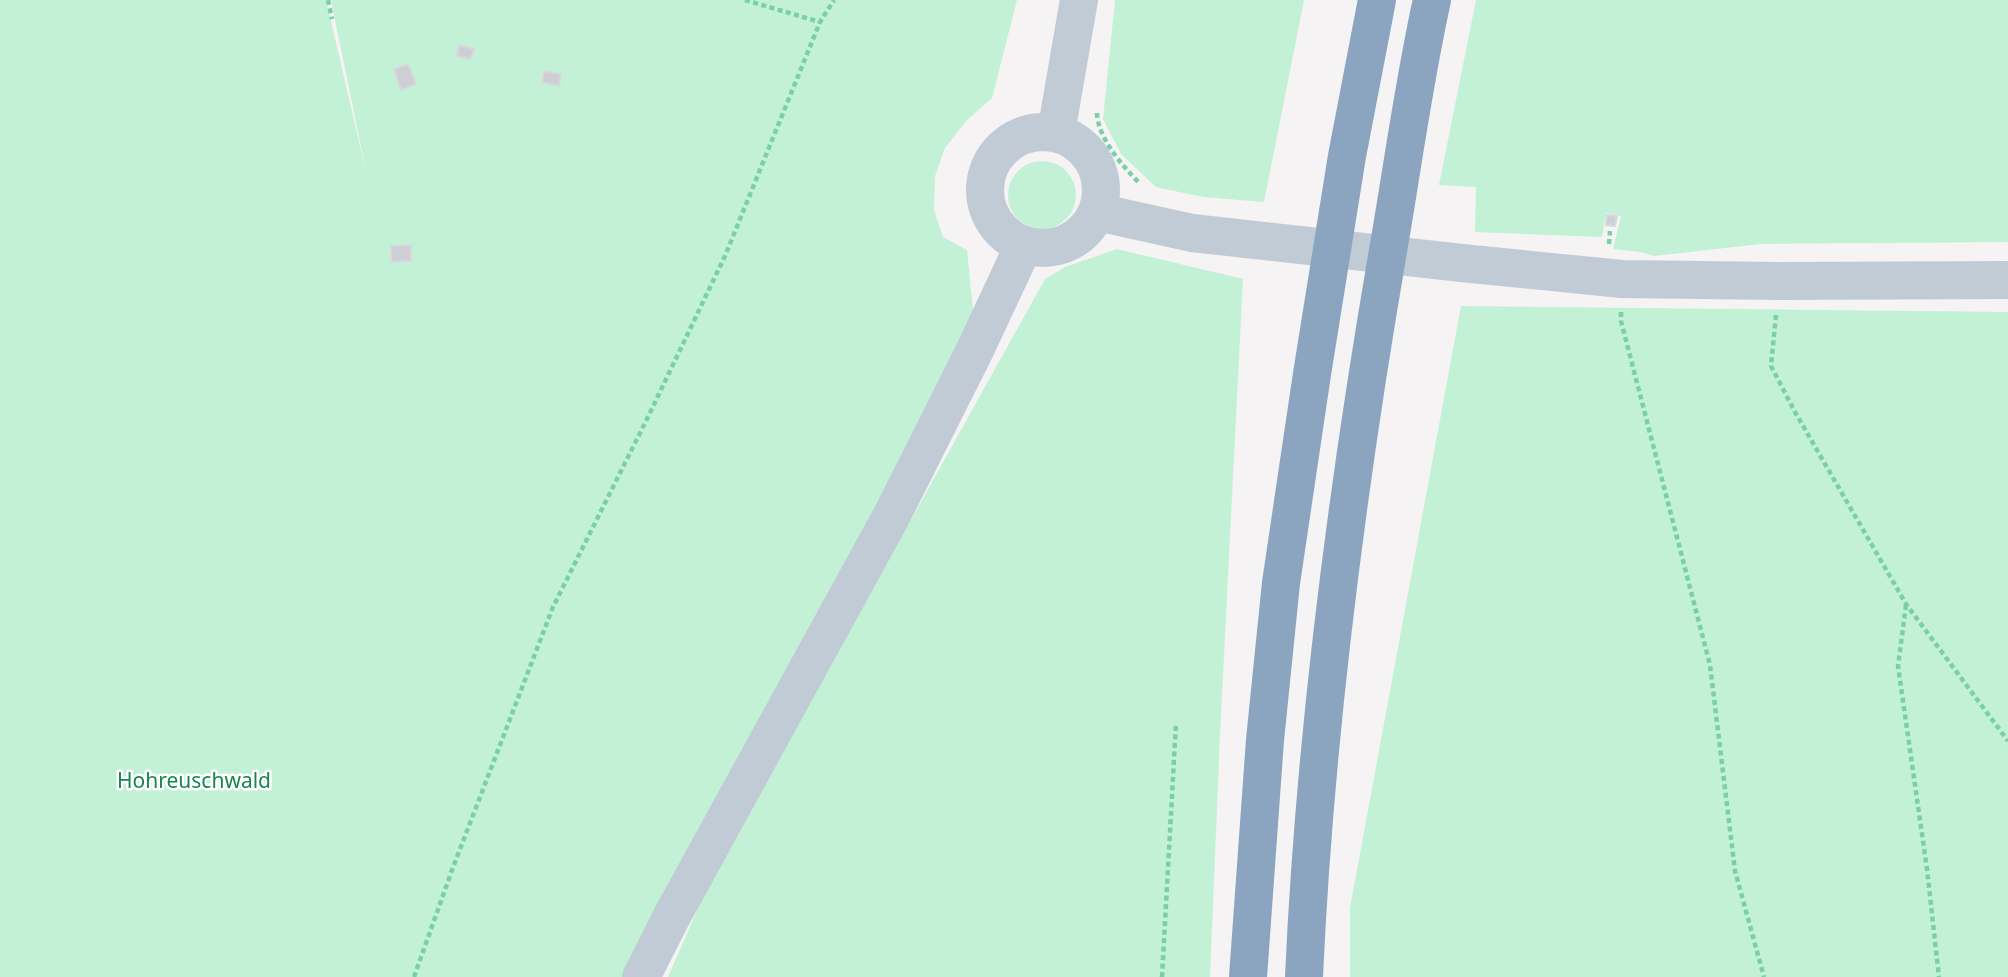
<svg xmlns="http://www.w3.org/2000/svg" width="2008" height="977" viewBox="0 0 2008 977" font-family="'Noto Sans',sans-serif">
<style>
.green{fill:#c3f1d5}
.building{fill:#cdcfd5;stroke:#d7d9de;stroke-width:2}
.lines{fill:none;stroke-linecap:round;stroke-linejoin:round}
.path{stroke:#7ad0a6;stroke-width:4.5;stroke-dasharray:5 3.5;stroke-linecap:butt}
.secondary{stroke:#c1cbd6;stroke-width:38}
.highway{stroke:#8ba5c1;stroke-width:38}
.labels{text-anchor:middle;stroke-width:5;stroke-linejoin:round;paint-order:stroke}
.park-label{font-size:21px;fill:#17864f;stroke:#fff}
</style>
<rect width="100%" height="100%" fill="#f5f3f3"/>
<!-- green -->
<path class="green" d="M0,0h326l41,176 -36,-176h686l-25,98 -26,23 -21,27 -10,28 -1,34 9,27 24,13 7,70 -341,657h-633z
M1115,0h189l-40,202 -61,-5 -47,-10 -35,-33 -18,-35z
M1476,0h532v242l-247,2 -107,12 -13,-4 -28,-3 8,-33 -15,-3 -4,24 -127,-5 1,-45 -37,-2z
M1008 195a34 34 0 1 1 68 0a34 34 0 1 1-68 0Z
M1117,249l126,30 -23,455 -10,243h-542l41,-94 336,-604 20,-12z
M1461,306l547,6v665h-658v-69z"/>
<!-- building -->
<path class="building" d="M459,45l15,4 -3,10 -14,-3z
M408,64l8,20 -15,6 -7,-21z
M544,71l17,3 -2,12 -17,-4z
M1607,215l10,1 -2,10 -9,-1z
M411,245v16l-20,1v-16z"/>
<g class="lines">
<!-- path -->
<path class="path" d="M328,0l4,19
M745,0l75,22
M1097,113c1,26 26,53 43,71
M1609,244l1,-13
M1621,312v9l89,344 25,206 29,106
M1776,315l-5,51 24,46 111,192 102,137
M1906,605l-8,61 29,203 12,108
M414,977l38,-107 101,-263 94,-188 78,-163 95,-234 14,-22
M1162,977l14,-254"/>
<!-- secondary -->
<path class="secondary" d="M985 190a58 58 0 1 1 116 0a58 58 0 1 1-116 0Z
M1056,133l23,-133
M1097,212l95,21 279,31 151,15 156,2 230,-1
M641,977l31,-61 220,-401 82,-163 50,-107"/>
<!-- highway -->
<path class="highway" d="M1248,977l17,-237 16,-157 31,-209 35,-218 30,-156
M1304,977c11,-246 43,-489 85,-732 14,-81 25,-164 43,-245"/>
</g>
<g class="labels">
<!-- park labels -->
<g class="park-label">
<text x="194" y="788">Hohreuschwald</text>
</g>
</g>
</svg>
